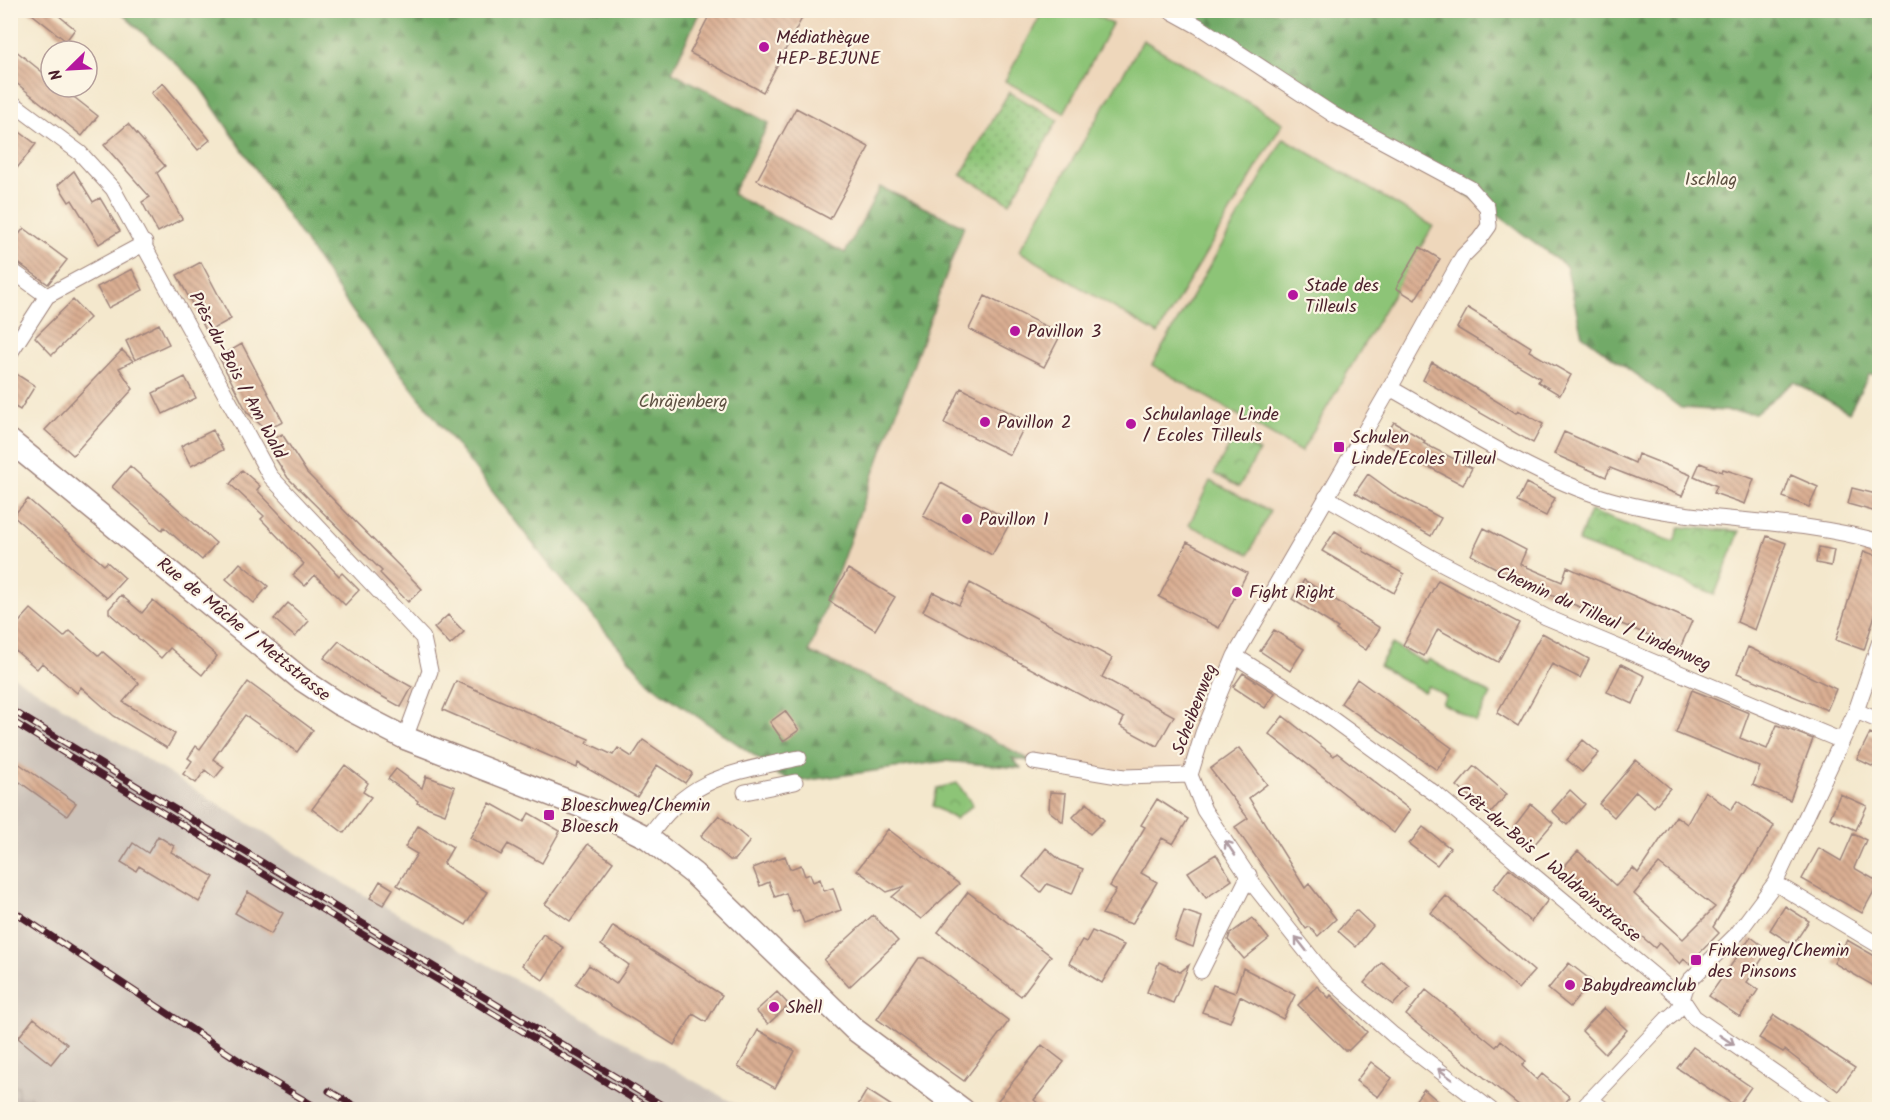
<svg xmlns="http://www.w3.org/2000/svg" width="1890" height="1120" viewBox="0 0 1890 1120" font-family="Kalam,sans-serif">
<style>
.built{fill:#eed7bb}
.industrial{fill:url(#industrial-grid)}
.railway{fill:#ccc2b9}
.grass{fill:url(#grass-dots);stroke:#6c7251;stroke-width:1.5}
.forest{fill:url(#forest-firs);stroke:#5e644a;stroke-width:1.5}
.park{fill:url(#park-crowns);stroke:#6c7251;stroke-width:1.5}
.garden{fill:#8dc477;stroke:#6c7251;stroke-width:1.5}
.building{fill:url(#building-back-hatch);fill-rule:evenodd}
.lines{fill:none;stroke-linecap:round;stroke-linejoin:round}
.minor-casing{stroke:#9f847c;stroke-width:17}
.secondary-casing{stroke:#9f847c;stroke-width:25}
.minor{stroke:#fff;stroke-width:15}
.secondary{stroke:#fff;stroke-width:22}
.rail-casing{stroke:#4a1f2b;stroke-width:7}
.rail{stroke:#fcf5e5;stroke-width:4.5;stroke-dasharray:14;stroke-linecap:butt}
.oneway{stroke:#ae9aa0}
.poi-dot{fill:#b5179e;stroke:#fcf5e5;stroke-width:2}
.labels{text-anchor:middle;stroke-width:4.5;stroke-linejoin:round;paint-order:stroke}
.poi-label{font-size:18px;fill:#4a1f2b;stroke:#fcf5e5;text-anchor:start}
.park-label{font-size:18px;fill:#5e5142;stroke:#fcf5e5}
.street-label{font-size:18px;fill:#4a1f2b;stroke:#fcf5e5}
</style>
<defs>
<pattern id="industrial-grid" width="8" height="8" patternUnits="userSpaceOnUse" patternTransform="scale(1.5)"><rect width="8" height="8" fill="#ccc2b9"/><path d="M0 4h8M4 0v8" fill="none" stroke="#b1a69f"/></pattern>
<pattern id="grass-dots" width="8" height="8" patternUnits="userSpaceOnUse" patternTransform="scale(1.5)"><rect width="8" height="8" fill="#8dc477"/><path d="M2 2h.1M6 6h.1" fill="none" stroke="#759f62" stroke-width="1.8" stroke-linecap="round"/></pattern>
<pattern id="forest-firs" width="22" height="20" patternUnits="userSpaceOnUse" patternTransform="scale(1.5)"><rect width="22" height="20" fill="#72aa68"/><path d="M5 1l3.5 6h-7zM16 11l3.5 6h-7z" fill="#608a56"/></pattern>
<pattern id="park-crowns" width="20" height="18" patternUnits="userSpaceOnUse" patternTransform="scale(1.5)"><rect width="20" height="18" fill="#8dc477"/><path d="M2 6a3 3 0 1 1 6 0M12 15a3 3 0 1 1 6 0" fill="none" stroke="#759f62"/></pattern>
<pattern id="building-back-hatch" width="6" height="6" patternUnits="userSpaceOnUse" patternTransform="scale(1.5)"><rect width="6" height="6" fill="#daaf93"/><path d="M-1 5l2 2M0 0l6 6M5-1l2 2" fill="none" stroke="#b38e78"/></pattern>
</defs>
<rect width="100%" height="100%" fill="#fcf5e5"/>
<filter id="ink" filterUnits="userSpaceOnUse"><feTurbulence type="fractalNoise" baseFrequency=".0167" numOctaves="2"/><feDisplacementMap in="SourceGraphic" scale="12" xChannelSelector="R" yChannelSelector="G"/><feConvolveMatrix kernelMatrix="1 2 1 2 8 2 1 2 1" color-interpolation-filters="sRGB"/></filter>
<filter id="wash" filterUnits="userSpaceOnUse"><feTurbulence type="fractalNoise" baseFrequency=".008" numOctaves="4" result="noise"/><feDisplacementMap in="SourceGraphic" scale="24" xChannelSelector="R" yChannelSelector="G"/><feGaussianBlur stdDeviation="1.35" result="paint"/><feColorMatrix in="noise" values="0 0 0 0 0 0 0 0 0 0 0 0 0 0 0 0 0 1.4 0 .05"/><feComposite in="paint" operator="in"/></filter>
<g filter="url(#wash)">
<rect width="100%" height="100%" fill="#f4e8cd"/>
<!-- built -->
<path class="built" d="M700,11h469l301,177 19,38 -254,430 -45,119 -152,-11 -129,-68 -100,-43 16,-39 20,-361 -113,-59 37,-71 -97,-51z"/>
<!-- industrial -->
<path class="industrial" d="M10,1079h1l38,30h-38z"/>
<!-- railway -->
<path class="railway" d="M10,674l342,214 392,221h-695l-38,-30z"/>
<!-- grass -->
<path class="grass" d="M1009,92l49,28 -48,83 -49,-28z"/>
<!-- forest -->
<path class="forest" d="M119,11h581l-28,61 97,51 -37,71 113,59 35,-66 84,39 -155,426 100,44 125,66 -22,-4 9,10 -76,-7 -150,21 -25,-10 -2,-7 -118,-81 -99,-117 -198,-255 -156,-229z
M1169,11h710v363l-10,1 -20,37 -55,-30 -39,31 -74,-5 -99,-73 -16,-69 -79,-59z"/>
<!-- park -->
<path class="park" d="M1234,437l25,14 -20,36 -25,-13z
M1590,511l84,31 6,-15 60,4 -25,63 -137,-52z
M957,783l16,22 -18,14 -22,-13 4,-18z"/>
<!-- garden -->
<path class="garden" d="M1043,11h45l24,13 -48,89 -59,-32z
M1143,40l140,83 -125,211 -139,-83z
M1284,138l149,88 -132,226 -149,-87z
M1210,481l60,30 -21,43 -60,-29z
M1392,644l33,19 3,-4 63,35 -15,28 -34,-19 4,-7 -18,-10 -4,6 -45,-26z"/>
<g id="blocks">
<!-- building -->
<path class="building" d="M27,10h25l23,19 -9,12z
M712,10h76l14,8 -39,74 -73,-39z
M10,46l41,33v8h10l37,29 -16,20 -72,-58z
M163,83l47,57 -12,10 -47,-57z
M796,108l73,39 -39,72 -73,-39z
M128,124l37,42 -8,7 25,46 -24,13 -16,-30 8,-5 -46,-52z
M10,125l26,19 -26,33z
M74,171l19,31 7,-4 20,33 -21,13 -27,-44 -3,2 -11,-17z
M24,228l43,32 -19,24 -38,-27v-11z
M1420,247l20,12 -25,41 -19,-12z
M201,262l30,57 -24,13 -30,-57z
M132,269l11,21 -35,18 -11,-21z
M985,296l76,38 -17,33 -75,-38z
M73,300l17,18 -38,37 -17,-18z
M1468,308l63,39 -2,4 42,24 -11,20 -22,-13 2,-4 -83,-50z
M159,324l10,20 -34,16 -9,-19z
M242,344l41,78 -17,8 -19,-18 -28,-55z
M122,350l11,11 -14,7 14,21 -60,66 -28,-25z
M1432,362l84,51 2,-3 25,14 -10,19 -110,-63z
M10,370l25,16 -15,24 -10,-6z
M185,377l11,21 -33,16 -10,-21z
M961,388l66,33 -17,34 -66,-32z
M1394,422l31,19 -2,2 49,25 -9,17 -81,-43z
M213,430l10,20 -32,16 -10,-20z
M1564,432l71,31 3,-9 53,21 -9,21 -72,-28 -4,9 -52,-23z
M282,434l25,39 115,116 -14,13 -28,-29 2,-2 -94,-93 -22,-34z
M1700,463l22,9 1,-3 31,10 -9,25 -31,-11 3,-7 -23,-10z
M130,466l86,77 -14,17 -38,-33 -2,3 -50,-43z
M242,470l18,16 -3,4 82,86 3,-3 17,17 -14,15 -30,-30 -10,11 -12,-11 11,-11 -43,-45 3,-3 -34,-32z
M1368,474l29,21 44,23 -10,18 -76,-43z
M1791,475l27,12 -9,20 -26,-10z
M941,483l70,38 -19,34 -69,-39z
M1526,483l29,15 -9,18 -29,-14z
M1852,488l28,7v18l-32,-9z
M28,499l76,66 3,-3 18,16 -18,20 -94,-82z
M1484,528l42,22 -6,14 42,18 5,-15 125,54 -12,27 -144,-59 -65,-34z
M1335,531l29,18 -1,2 41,23 -10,19 -72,-42z
M1767,536l19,7 -31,87 -18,-8z
M1187,542l60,31 -28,55 -60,-31z
M1819,547l15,3 -3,16 -15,-3z
M1864,551l16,6v42l-16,51 -28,-10z
M240,563l28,23 -14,17 -28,-24z
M848,569l47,28 -20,33 -46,-29z
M1304,580l76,48 -14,22 -30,-20 2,-2 -46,-29z
M1438,580l81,43 -21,39 -60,-33 -14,27 -21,-11z
M970,583l142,75 -10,19 72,39 -17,30 -37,-20 4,-8 -201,-107 10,-19 26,13z
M121,595l21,18 11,-13 64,56 -15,19 -32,-27 -9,10 -52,-45v-4z
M288,603l21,18 -14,16 -21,-18z
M31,609l33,28 6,-6 29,25 4,-4 36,31 -16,19 52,32 -8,14 -53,-32 -33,-29 -4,6 -35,-30 -5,6 -27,-23v-14z
M448,615l16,17 -14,13 -16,-17z
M1274,630l30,19 -14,22 -30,-20z
M1542,633l47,26 -9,19 -28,-14 -34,62 -21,-13z
M339,641l32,23 41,23 -11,20 -38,-21 -39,-28z
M1748,647l88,42 -9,21 -90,-37z
M1621,664l24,12 -12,28 -26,-12z
M1243,673l32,20 -10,15 -32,-21z
M1357,679l95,69 -15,22 -96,-67z
M456,681l133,58 -2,4 26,12 5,-7 14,9 11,-17 49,33 -7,10 -28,-18 -20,32 -59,-34 -1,5 -134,-58z
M248,682l65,48 -16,22 -52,-37 -32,44 11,8 -9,11 -10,-8 -9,13 -13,-9 9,-13 -4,-3 8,-12 4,3z
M1692,690l57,23 -9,25 27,11 10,-24 36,14 -23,61 -37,-15 7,-18 -84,-34z
M785,711l14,19 -16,11 -13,-19z
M1283,716l51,40 3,-3 73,57 -16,23 -125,-99z
M1870,733l10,5v32l-23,-11z
M1583,740l16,13 -17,19 -15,-12z
M1239,748l28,36 -18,14 56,90 4,-4 27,35 -18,17 -9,-9 -3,2 -71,-102 13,-9 -38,-49z
M1636,760l34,28 -16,19 -18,-16 -22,26 -15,-13z
M18,763l58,40 -9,13 -57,-41z
M345,765l23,18 -5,9 8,5 -27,36 -32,-24z
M1474,766l33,28 -17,20 -33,-28z
M396,769l26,19 4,-12 29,11 -10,27 -28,-11 1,-2 -30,-22z
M1570,790l15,14 -18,21 -15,-14z
M1705,791l26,19 6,-9 37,25 -61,101 6,6 -30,31 -5,-5 -4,5 -21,-21 -4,5 -39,-34 -2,3 -55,-45 19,-21 38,35 17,-18 5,5 38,-57 11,8zM1659,864l56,43 -32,32 -49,-45z
M1050,792l16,1 -3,29 -14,-11z
M1840,794l27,12 -11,24 -26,-12z
M1157,799l31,20 -15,25 -11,-6 -21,35 16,9 -25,42 -30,-10 14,-24 -6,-4 35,-59 -4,-2z
M490,803l34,19 5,-9 31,18 -18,32 -34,-19 -7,11 -31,-17z
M1087,803l17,17 -14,14 -17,-17z
M1531,804l22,19 -20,23 -20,-18z
M719,815l31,26 -15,19h-5l-29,-24z
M418,826l35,21 -10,17 44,28 -21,33 -69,-40 20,-31 -12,-7z
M1423,827l27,21 -13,17 -28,-21z
M888,829l71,55 -38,35 -29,-22 13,-11 -18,6 -30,-22z
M1853,834l13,6 -12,28 25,14 -17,31 -60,-34 17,-31 22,13z
M158,836l16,10 -3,6 43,25 -15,25 -60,-36 -3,5 -15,-9 12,-19 15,10z
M588,844l25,18 -43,59 -25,-17z
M1046,848l14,12 23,9 -11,25 -25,-10 -6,8 -18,-15z
M1216,854l16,26 -26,18 -18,-26z
M785,856l5,13 11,-4 4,11 5,-2 3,8 7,-3 4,12 9,-3 8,22 -37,13 -5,-13 -6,2 -7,-19 -11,4 -6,-15 -9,4 -7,-18z
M1509,868l39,32 -17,22 -38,-33z
M380,881l13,8 -10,16 -13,-7z
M248,892l35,21 -12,21 -36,-21z
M968,892l83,64 -30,40 -83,-64z
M1446,896l88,75 -16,18 -87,-76z
M1785,906l24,15 -16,24 -23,-15z
M1356,910l17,16 -17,21 -18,-16z
M1184,911l18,6 -9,30 -19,-7z
M873,915l25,26 -49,46 -25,-27z
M1252,918l17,21 -25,20 -16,-19 2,-6z
M613,926l109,69 -16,27 -13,-8 -19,31 -98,-61 13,-19 27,19 13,-19 -28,-20z
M1092,931l32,14 -22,38 -33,-20 13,-23 4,2z
M543,934l21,14 -21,32 -21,-15z
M1751,937l17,13 -21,32 11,8 -18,27 -31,-21z
M1847,940l33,19v17l-6,10 -40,-23z
M919,958h5l85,63 -45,60 -87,-62z
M1159,962l21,10 9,-7 -16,38 -26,-11z
M1382,962l28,25 -17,18 -29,-22z
M1569,963l23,18 -22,26 -22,-18z
M1243,968l52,27 -12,24 -43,-23 -10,26 -28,-10 11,-27 22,8z
M1317,986l12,12 2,-3 36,37 -18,18h-5l-46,-45z
M1426,990l70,57 5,-7 25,21 -4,5 15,14 5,-6 28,23 -11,13h-34l-119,-95z
M777,992l12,13 -21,19 -12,-13z
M1604,1008l23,22 -22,24 -23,-23z
M1774,1015l81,53 -17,23 -53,-41 -2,2 -24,-14z
M34,1018l33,26 -16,20 -33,-26z
M758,1030l37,21 -20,37 -37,-21z
M1042,1045l22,17 -30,38 12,10h-44l-7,-6z
M1693,1047l58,40 -14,20 -60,-39z
M1371,1062l21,16 -14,19 -22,-16z
M1424,1089l24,21h-40z
M867,1090l31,20h-43z"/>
</g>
</g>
<g filter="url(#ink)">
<use href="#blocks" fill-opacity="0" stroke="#9f847c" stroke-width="1.5"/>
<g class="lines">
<defs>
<path id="minor" d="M1169,10l29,16 136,89 136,73 17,19 2,19 -10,14 -16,16 -73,132 -155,268 -32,77 -13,42
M10,101l70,52 33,36 157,287 153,162 7,33 -25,67
M10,269l37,27
M10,353l37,-57 98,-53
M1390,388c70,39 152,94 229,114 85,22 175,15 261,40
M1326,497l108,62 112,58 296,124
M1235,656l75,47 127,92 216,180 31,27 10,15 135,93
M1856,711l24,10
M1034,762l90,15 66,-2
M1190,775l14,35 52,78 69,87 68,60 98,75
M745,792l50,-10
M648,838c41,-62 84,-65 151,-80
M1775,883l105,63
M1201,971l48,-96
M1590,1100l15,10
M1581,1110l86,-91c20,-13 12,-23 23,-39l47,-46 38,-51 81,-172 24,-70"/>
<path id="secondary" d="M10,441l291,238 38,25 66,34 191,74 52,26 46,36 160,155 109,81"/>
</defs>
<!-- minor casing -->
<use href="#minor" class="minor-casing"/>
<!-- secondary casing -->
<use href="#secondary" class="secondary-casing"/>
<!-- minor -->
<use href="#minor" class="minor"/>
<!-- secondary -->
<use href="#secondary" class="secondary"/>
<defs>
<path id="rail" d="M10,709l660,401
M10,720l642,390
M10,909l248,164 63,37
M329,1091l33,19"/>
</defs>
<!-- rail casing -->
<use href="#rail" class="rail-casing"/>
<!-- rail -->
<use href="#rail" class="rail"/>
</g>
<!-- one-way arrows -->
<defs><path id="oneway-shaft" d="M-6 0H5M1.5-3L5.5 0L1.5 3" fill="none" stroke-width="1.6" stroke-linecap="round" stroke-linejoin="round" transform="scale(1.5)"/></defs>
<g class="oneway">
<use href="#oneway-shaft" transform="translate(1230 848) rotate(-124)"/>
<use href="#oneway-shaft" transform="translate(1301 944) rotate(-128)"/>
<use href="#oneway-shaft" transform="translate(1727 1040) rotate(34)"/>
<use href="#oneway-shaft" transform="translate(1445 1074) rotate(-143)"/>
</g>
</g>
<!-- markers -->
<g class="poi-dot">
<circle cx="764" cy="47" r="6"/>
<circle cx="1293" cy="295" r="6"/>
<circle cx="1015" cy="331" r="6"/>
<circle cx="985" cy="422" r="6"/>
<circle cx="1131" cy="424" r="6"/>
<rect x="1333" y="441" width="12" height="12" rx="3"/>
<circle cx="967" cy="519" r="6"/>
<circle cx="1237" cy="592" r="6"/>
<rect x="543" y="809" width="12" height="12" rx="3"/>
<rect x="1690" y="954" width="12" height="12" rx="3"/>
<circle cx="1570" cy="985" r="6"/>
<circle cx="774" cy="1007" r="6"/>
</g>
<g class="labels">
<!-- poi labels -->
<g class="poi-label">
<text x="776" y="43">Médiathèque<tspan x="776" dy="21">HEP-BEJUNE</tspan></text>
<text x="1305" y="291">Stade des<tspan x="1305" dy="21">Tilleuls</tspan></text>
<text x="1027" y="337">Pavillon 3</text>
<text x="1143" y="420">Schulanlage Linde<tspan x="1143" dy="21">/ Ecoles Tilleuls</tspan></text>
<text x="997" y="428">Pavillon 2</text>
<text x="1351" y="443">Schulen<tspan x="1351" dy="21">Linde/Ecoles Tilleul</tspan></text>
<text x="979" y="525">Pavillon 1</text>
<text x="1249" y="598">Fight Right</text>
<text x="561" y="811">Bloeschweg/Chemin<tspan x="561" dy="21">Bloesch</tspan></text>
<text x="1708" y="956">Finkenweg/Chemin<tspan x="1708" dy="21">des Pinsons</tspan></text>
<text x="1582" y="991">Babydreamclub</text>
<text x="786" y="1013">Shell</text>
</g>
<!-- park labels -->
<g class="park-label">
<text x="1711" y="185">Ischlag</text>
<text x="683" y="407">Chräjenberg</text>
</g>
<!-- street labels -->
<g class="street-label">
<text transform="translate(238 375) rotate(62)" y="6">Près-du-Bois / Am Wald</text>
<text transform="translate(1604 618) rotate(24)" y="6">Chemin du Tilleul / Lindenweg</text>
<text transform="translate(244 629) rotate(39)" y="6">Rue de Mâche / Mettstrasse</text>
<text transform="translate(1194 709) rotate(-69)" y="6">Scheibenweg</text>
<text transform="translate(1549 863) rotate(40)" y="6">Crêt-du-Bois / Waldrainstrasse</text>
</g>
</g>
<!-- margin -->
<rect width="1890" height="1120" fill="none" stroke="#fcf5e5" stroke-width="36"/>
<!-- north arrow -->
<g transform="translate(69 69) rotate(246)"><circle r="28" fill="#fcf5e5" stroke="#b59f9b" stroke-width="1.5"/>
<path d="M0-4.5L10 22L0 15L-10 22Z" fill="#b5179e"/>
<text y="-9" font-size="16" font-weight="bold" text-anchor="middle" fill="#4a1f2b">N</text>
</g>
</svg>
